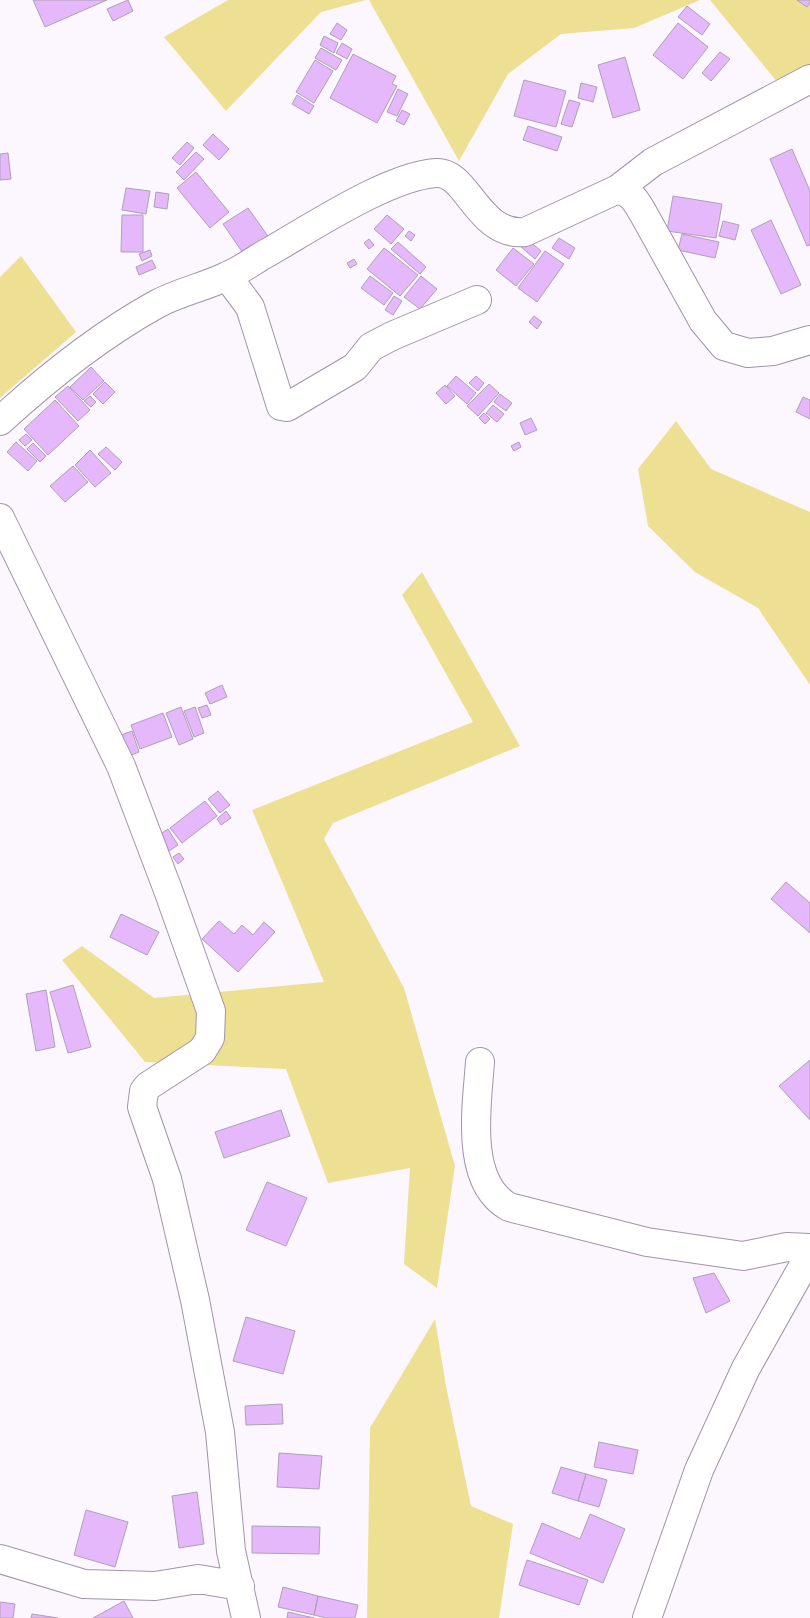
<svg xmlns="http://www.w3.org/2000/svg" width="810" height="1618" viewBox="0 0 810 1618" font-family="'Source Sans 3',sans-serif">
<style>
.green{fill:#ede092}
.building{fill:#e5b8fb;stroke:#aea0b6}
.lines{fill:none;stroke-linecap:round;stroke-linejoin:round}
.minor-casing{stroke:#a194a8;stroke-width:30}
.minor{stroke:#fff;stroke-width:28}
</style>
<rect width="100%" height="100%" fill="#fcf6ff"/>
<!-- green -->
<path class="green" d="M228,0h138l-45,12 -95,99 -62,-74z
M369,0h331l-66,28 -73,6 -53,40 -49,87z
M710,0h100v72l-27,17z
M21,256l55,76 -76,66v-121z
M676,421l35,48 99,43v173l-52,-77 -63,-36 -47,-46 -10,-57z
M422,572l98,174 -187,77 -9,16 80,149 51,178 -18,122 -33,-24 6,-96 -82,15 -42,-114 -141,-7 -83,-102 20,-14 72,52 170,-16 -72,-172 221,-88 -71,-127z
M435,1319l11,67 25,120 42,18 -14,94h-132l3,-190z"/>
<!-- building -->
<path class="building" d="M33,0h74l-62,27z
M128,0l5,11 -20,10 -6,-12z
M797,0h13v2l-3,5z
M687,6l23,18 -8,11 -24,-18z
M337,23l10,7 -6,10 -11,-6z
M678,23l30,24 -25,32 -30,-24z
M324,36l14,7 -4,10 -14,-8z
M342,43l10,6 -5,10 -11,-6z
M321,48l21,12 -6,10 -21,-12z
M720,52l10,7 -19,22 -9,-8z
M353,54l43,22 -4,8 5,2 -20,37 -47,-25z
M625,57l15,53 -27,8 -15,-53z
M315,60l18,11 -19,32 -18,-11z
M524,80l42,11 -10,36 -42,-11z
M581,83l16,4 -4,15 -15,-4z
M398,89l10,5 -11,22 -10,-4z
M297,95l17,11 -5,8 -17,-10z
M569,100l11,3 -8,24 -11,-3z
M402,110l8,4 -6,11 -8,-4z
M528,126l34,11 -5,14 -34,-11z
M213,134l16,15 -10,11 -16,-15z
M187,142l7,6 -14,17 -8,-7z
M792,149l18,42v54l-3,1 -37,-87z
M196,152l8,7 -20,21 -8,-8z
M8,153l3,26 -11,1v-26z
M196,172l33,40 -19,16 -33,-40z
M126,188l24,3 -4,23 -24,-4z
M156,192l13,2 -2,15 -13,-2z
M673,196l49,8 -6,34 -49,-7z
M248,208l22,31 -25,17 -22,-32z
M122,215h21v37h-22z
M387,215l17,14 -13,15 -17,-15z
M771,220l30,65 -20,9 -30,-64z
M723,221l16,4 -4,15 -16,-4z
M409,231l6,4 -4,6 -6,-5z
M682,234l37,8 -4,16 -37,-8z
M559,238l16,10 -6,11 -17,-11z
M369,239l5,6 -5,4 -5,-6z
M527,239l14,12 -6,8 -15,-13z
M398,242l28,25 -6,7 -29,-25z
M384,248l34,27 -18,21 -33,-27z
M513,248l21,16 -18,22 -20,-16z
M150,250l2,6 -10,5 -3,-7z
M545,251l19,13 -27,38 -19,-14z
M354,259l3,5 -7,4 -3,-5z
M152,260l4,8 -17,7 -3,-8z
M370,276l23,17 -9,12 -23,-17z
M421,276l16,13 -17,20 -16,-12z
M394,296l8,5 -9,14 -8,-5z
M534,316l8,6 -5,7 -8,-7z
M91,367l13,14 -21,19 -13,-13z
M456,376l20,17 -9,11 -20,-18z
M476,376l8,7 -6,8 -9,-8z
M105,382l10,10 -12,12 -10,-10z
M489,384l10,9 -21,23 -11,-10z
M445,385l10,11 -9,8 -10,-11z
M68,386l22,24 -12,11 -23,-24z
M500,394l12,9 -6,8 -12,-9z
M90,396l6,6 -5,5 -7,-6z
M803,397l7,3v19l-14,-7z
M55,400l24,26 -31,29 -24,-26z
M493,405l11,9 -7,8 -11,-9z
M484,413l6,6 -5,5 -6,-6z
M531,418l6,12 -12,5 -5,-12z
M26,434l6,6 -7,6 -6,-6z
M16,442l21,19 -9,10 -21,-19z
M519,442l2,5 -7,4 -3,-5z
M33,443l13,13 -6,6 -13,-13z
M106,447l16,15 -7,8 -17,-16z
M90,450l21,23 -16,14 -20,-22z
M73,466l15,16 -23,20 -15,-16z
M222,685l5,12 -17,7 -5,-11z
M207,705l4,10 -9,3 -4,-10z
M181,707l12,32 -14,6 -13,-32z
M195,707l9,26 -10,4 -10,-26z
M163,713l9,24 -32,12 -9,-24z
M132,731l7,21 -10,4 -8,-21z
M218,791l12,14 -10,8 -12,-14z
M205,801l12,15 -35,27 -12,-15z
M226,811l5,7 -10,7 -4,-6z
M168,829l10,16 -9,6 -10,-16z
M179,853l5,6 -6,5 -5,-7z
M786,882l24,21v30l-39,-34z
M121,914l38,18 -12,23 -37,-18z
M219,921l15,13 8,-9 11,10 11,-13 11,10 -37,40 -36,-33z
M73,985l18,62 -23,6 -18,-61z
M46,990l9,57 -19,4 -10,-57z
M810,1060v60l-31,-34z
M281,1110l9,26 -66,22 -9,-26z
M267,1182l40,16 -21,48 -40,-16z
M714,1273l16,28 -24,12 -13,-35z
M246,1317l49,14 -12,43 -50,-13z
M282,1404l1,20 -37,1 -1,-19z
M599,1442l39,8 -5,24 -39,-7z
M279,1453l43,3 -3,33 -42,-2z
M561,1467l25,7 -8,27 -26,-8z
M586,1474l21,6 -8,27 -21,-6z
M197,1492l7,52 -25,4 -7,-52z
M86,1510l42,12 -13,45 -41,-12z
M590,1514l35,15 -22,54 -73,-30 12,-30 38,16z
M252,1526l68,1 -1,27 -67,-1z
M527,1560l61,20 -9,25 -60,-20z
M283,1587l35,9 -4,19 -36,-8z
M318,1596l40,9 -3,13h-29l-12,-3z
M124,1601l9,17h-40z
M0,1602l15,2 -2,14h-13z
M288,1612l26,6h-27z
M32,1614l26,4h-27z"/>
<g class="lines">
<defs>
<path id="minor" d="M618,189l35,-27 157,-83
M227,276l23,31 31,99 6,1 68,-40 16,-20 21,-11 85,-36
M0,421c48,-44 99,-85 157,-117 22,-12 48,-17 70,-28 12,-5 22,-12 33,-19 45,-25 127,-81 176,-84 31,-3 42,64 89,59l93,-43c14,4 18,12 25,24l60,108 21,25 24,7 25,-2 37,-11
M0,518l121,248 47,124 43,121 -1,27 -8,13 -54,35 -4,5 -2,16 25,72 28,121 25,132 11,119 15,67
M480,1062c-3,43 -16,120 29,145l138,35 96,14 44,-9 23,1
M0,1559l84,25 71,2 43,-7 42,7
M647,1618l52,-148 47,-102 64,-114"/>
</defs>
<!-- minor casing -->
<use href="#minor" class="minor-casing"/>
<!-- minor -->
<use href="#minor" class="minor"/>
</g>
</svg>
